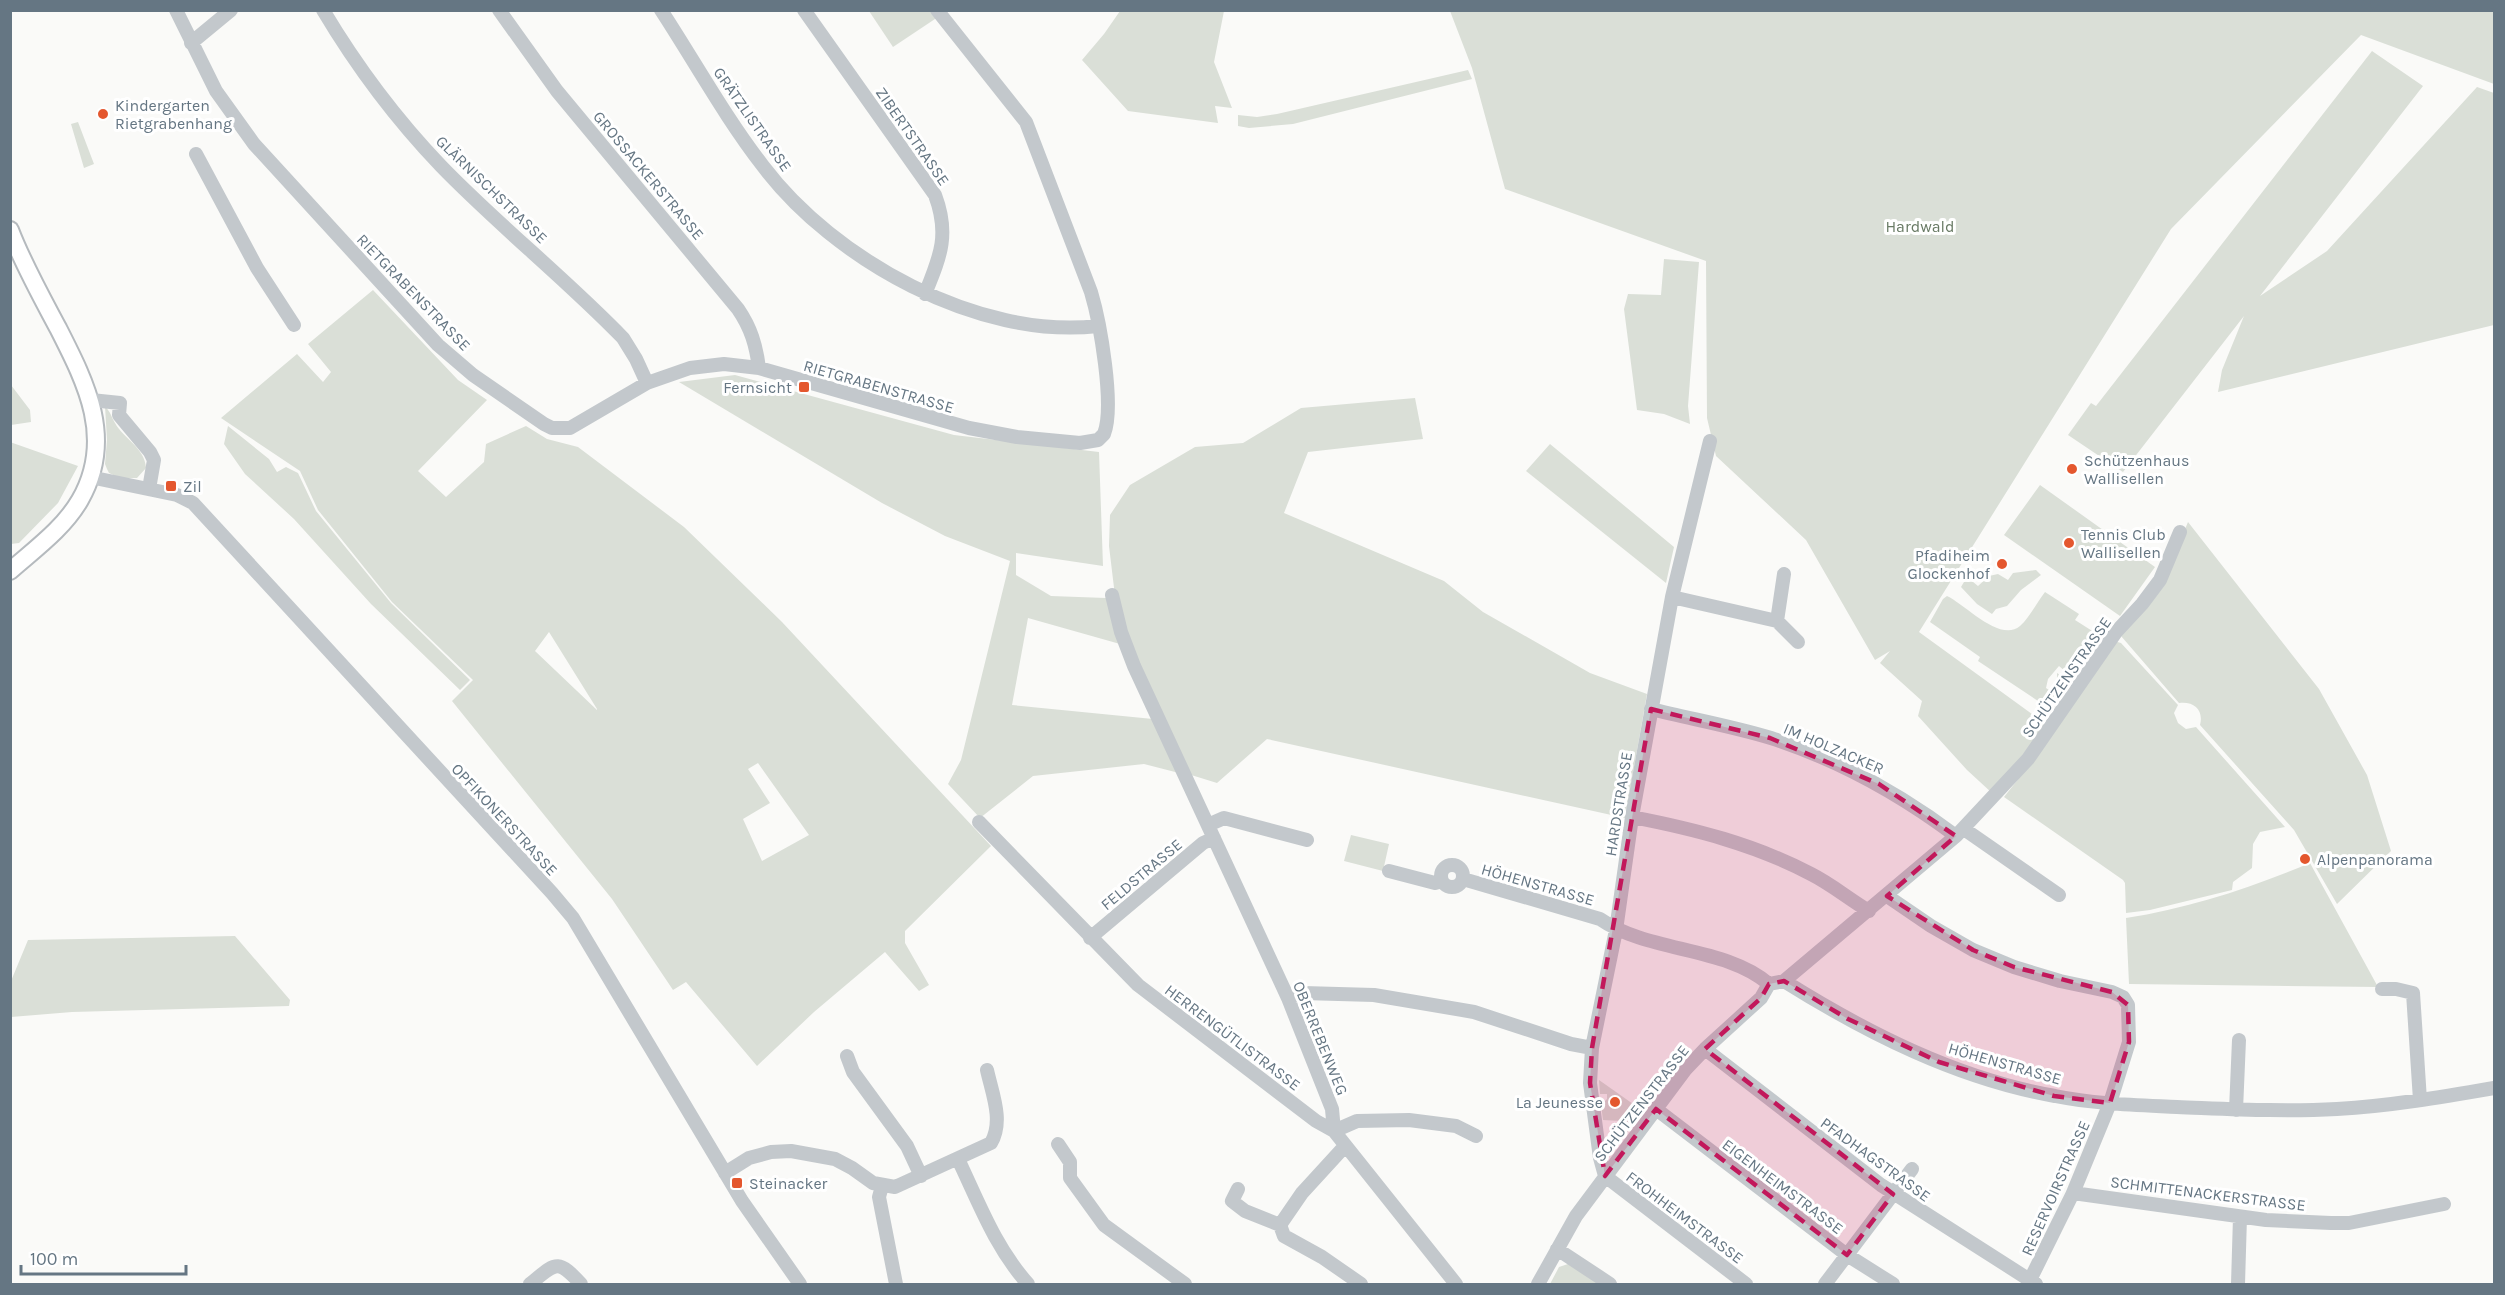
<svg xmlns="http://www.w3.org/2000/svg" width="2505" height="1295" viewBox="0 0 2505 1295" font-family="Karla,sans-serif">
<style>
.green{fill:#dadfd7;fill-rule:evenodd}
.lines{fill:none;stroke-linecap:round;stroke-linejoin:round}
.major-casing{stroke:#b5babe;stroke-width:20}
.minor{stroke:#c3c8cc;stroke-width:14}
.major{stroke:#fff;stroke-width:16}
.marked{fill:#c2185b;fill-opacity:0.2;stroke:#c2185b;stroke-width:4.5;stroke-dasharray:12 8;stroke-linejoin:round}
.poi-dot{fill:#e4572e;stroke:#fff;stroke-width:2}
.labels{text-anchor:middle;stroke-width:6;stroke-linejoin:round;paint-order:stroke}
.poi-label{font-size:16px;fill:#657683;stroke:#fff;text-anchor:start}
.street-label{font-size:16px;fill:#657683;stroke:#fff}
.park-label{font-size:16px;fill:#687a64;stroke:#fff}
</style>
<rect width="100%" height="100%" fill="#fafaf8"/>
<!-- green -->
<path class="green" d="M869,11h64l5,6 -45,30z
M1120,11h104l-10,51 18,46 -17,-2 3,17 -90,-12 -46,-51 22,-26z
M1450,11h1044v73l-133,-49 -190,194 -252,403 128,93 -55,68 -25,-23 -49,-54 4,-15 -42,-38 10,-12 -15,9 -69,-120 -90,-84 -9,-38 -1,-157 -201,-72 -33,-121z
M2372,51l51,35 -163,210 67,-45 150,-164 17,6v232l-276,67 4,-22 22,-54 -121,156 -55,-37 23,-32 5,3z
M1468,70l4,9 -179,45 -44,4 -11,-2v-11l19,2 20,-3z
M78,122l16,42 -10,4 -13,-44z
M1664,259l35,3 -11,144 2,18 -26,-10 -27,-4 -13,-101 4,-15 33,1z
M373,290l85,90 29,20 -69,71 28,26 38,-35 2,-18 40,-18 21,13 31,8 106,80 98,95 209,224 -86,85v12l24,42 -10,6 -34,-39 -71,60 -57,54 -71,-84 -13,8 -61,-91 -160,-198 21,-21 -81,-78 -74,-92 -18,-39 -79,-53 76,-64 26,28 8,-10 -23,-28zM549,632l48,77v1l-62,-59zM758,763l51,72 -47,26 -19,-42 27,-16 -22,-34z
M735,375l219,60 145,17 4,114 -87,-13v22l35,21 55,2 14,46 -92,-26 -16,87 141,14 26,54 -35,-9 -111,12 -53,42 -32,-34 13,-24 49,-199 -65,-25 -63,-33 -203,-121z
M11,385l19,25 1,12 -20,3z
M1415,398l8,41 -115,13 -24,61 160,68 39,31 107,61 57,21 -22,124 -358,-79 -50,44 -29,-9 -49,-105 -24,-73 -6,-50 1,-31 20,-30 65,-38 48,-4 58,-35z
M105,406c6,7 6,10 10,17 9,16 30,25 31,45l-9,10h-17l-11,-5 -2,-4 -2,-5 2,-24z
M228,426l41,33 8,13 9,-5 12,6 18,38 75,92 79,77 -10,10 -89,-86 -77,-85 -49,-45 -21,-30z
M10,442l68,24 -20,37 -39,40 -8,1z
M1550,444l124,103 -8,36 -140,-112z
M2040,485l115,82 -35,49 -116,-81z
M2188,522l131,167 48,86 24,76 -54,53 -43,-74 -94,-105c4,-15 -6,-24 -21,-22l-58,-67 50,-73z
M2036,570l5,5 -20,15 -14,16 -11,3 -4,5 -15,-10 -16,-17 6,-10 11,9 11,-10 9,-2 10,6 5,-7z
M2045,592l34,22 -4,6 22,14 -27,37 -4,1 -7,-6 -11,13 -2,9 3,2 8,-6v-11l9,6 -19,28 -69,-46 2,-4 -50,-35 13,-23 4,-3c19,9 53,47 73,30 10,-9 17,-24 25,-34z
M2114,641l7,2 57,62 -4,8 4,10 8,6 10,-2 89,100 -25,5 -7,12 -1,24 -19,14 -1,8 -82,20 -24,3 -1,-30 -2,-3 -119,-83 35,-44z
M1351,835l38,9 -6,27 -39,-10z
M2310,863l68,124 -249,-3 -3,-66c64,-10 124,-30 184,-55z
M235,936l55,64 -1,6 -217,6 -61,5v-36l17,-41z
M1599,1080l44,31 -17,23 -3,-3 -2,-10 -18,-1 -2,-15 6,-6v-5h-7z
M1571,1263l29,21h-50l9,-17z"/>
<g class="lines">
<defs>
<path id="major" d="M10,230c13,34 31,66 48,98 28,55 57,111 22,172 -16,28 -45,49 -70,71"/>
</defs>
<!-- major casing -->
<use href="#major" class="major-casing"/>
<!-- minor -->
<path class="minor" d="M176,10l40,81 38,53 184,201 35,30 71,49 8,4h18l77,-45 43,-15 34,-4 35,4 210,60 48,9 63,6 18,-3 6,-6c11,-28 -4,-112 -13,-142l-65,-170 -89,-112
M323,10c34,57 73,109 118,156 58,60 124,112 182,172l13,21 11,24
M499,10l58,81 181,218c13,19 18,36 21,59
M661,10c34,52 64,107 102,156 71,94 216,174 335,160
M804,10l131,185c15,40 5,62 -10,99
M191,43l40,-33
M196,154l61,114 37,57
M91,400l29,3 -1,12 31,37 4,8 -5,29
M90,477l87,18 16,8 359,390 21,25 169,283 58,83
M1112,595l9,37 13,34 154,332 44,111 2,22
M1672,597l105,24 21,21
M1777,621l7,-47
M1651,709c40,10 81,17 120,29 68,22 129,56 185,98
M1632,817c62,12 122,27 179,57 20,10 38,25 58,37
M979,822l159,163 178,136 18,10 122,153
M1208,825l16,-7 83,22
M1964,829l95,66
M1441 876a11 11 0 1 1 22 0a11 11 0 1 1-22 0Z
M1389,871l46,12 7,-2
M1463,879l137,40c49,34 125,27 169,65
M1887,896l44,30 42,24 41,17 46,14 52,11 11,5 5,8 1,37 -19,61 -37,90 -45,91
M1090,938l113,-95 11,-5
M1784,981c83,52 174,98 271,115 40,8 82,9 122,11 54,2 106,5 160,2 53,-3 105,-12 157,-21
M2382,989h14l17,4 7,107
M1288,998l15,-5 71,2 100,17 97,32 21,4
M1705,1049l176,136 155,99
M847,1056l6,16 54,74 14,30
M1656,1109l191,146 46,29
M2236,1110l3,-70
M1334,1131l23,-10 52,-1 47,6 20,10
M1058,1144l12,18v16l34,47 81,59
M1345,1146l-43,47 -22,32 4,11 38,21 39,27
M958,1159c21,44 37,88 70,125
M725,1173l24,-15 22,-6 20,-1 44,8 17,9 21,15 22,4 96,-44c13,-22 1,-50 -4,-73
M1605,1176l-5,-18 -10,-75 2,-35 24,-118 16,-113 40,-220 38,-156
M1605,1176l141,108
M882,1186l-3,11 17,87
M1238,1189l-6,12 13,10 35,14
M2073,1193l193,27 65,3h18l95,-19
M1557,1249l53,35
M530,1284c26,-21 27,-26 51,0
M1538,1284l38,-68 109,-146 20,-21 56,-51 8,-14 15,-3 172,-145 72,-77 88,-127 26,-28 18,-24 20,-48
M1825,1284l87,-115
M2238,1284l2,-67"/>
<!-- major -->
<use href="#major" class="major"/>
</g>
<!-- marked area -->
<path class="marked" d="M1651,709l119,29 109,46 77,52 -69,60 86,54 41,17 98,25 16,13 1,37 -19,61 -56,-7 -115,-34 -91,-43 -64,-38 -15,3 -8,14 -56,51 188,145 -46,61 -191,-146 -51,67 -15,-93 2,-35z"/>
<!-- markers -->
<g class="poi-dot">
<circle cx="103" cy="114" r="6"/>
<rect x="798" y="381" width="12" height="12" rx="3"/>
<circle cx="2072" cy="469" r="6"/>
<rect x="165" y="480" width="12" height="12" rx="3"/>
<circle cx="2069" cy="543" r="6"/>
<circle cx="2002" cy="564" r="6"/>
<circle cx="2305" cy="859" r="6"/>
<circle cx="1615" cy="1102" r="6"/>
<rect x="731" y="1177" width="12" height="12" rx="3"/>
</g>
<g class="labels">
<!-- poi labels -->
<g class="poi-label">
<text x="115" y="111">Kindergarten<tspan x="115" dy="18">Rietgrabenhang</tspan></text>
<text x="792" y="393" text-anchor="end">Fernsicht</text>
<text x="2084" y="466">Schützenhaus<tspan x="2084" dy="18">Wallisellen</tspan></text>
<text x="183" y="492">Zil</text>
<text x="2081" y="540">Tennis Club<tspan x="2081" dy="18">Wallisellen</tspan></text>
<text x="1990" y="561" text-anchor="end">Pfadiheim<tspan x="1990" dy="18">Glockenhof</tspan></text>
<text x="2317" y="865">Alpenpanorama</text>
<text x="1603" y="1108" text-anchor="end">La Jeunesse</text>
<text x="749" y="1189">Steinacker</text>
</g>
<!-- street labels -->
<g class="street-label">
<text transform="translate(753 119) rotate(55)" y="6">GRÄTZLISTRASSE</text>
<text transform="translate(913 136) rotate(55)" y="6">ZIBERTSTRASSE</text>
<text transform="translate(649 175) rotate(50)" y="6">GROSSACKERSTRASSE</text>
<text transform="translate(492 189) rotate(44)" y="6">GLÄRNISCHSTRASSE</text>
<text transform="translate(414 292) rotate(46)" y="6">RIETGRABENSTRASSE</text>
<text transform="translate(879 386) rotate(16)" y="6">RIETGRABENSTRASSE</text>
<text transform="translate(2066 677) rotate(-55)" y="6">SCHÜTZENSTRASSE</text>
<text transform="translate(1834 748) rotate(23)" y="6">IM HOLZACKER</text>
<text transform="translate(1618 804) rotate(-81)" y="6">HARDSTRASSE</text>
<text transform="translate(505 819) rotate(47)" y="6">OPFIKONERSTRASSE</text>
<text transform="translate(1141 874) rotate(-40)" y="6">FELDSTRASSE</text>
<text transform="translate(1538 884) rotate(16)" y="6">HÖHENSTRASSE</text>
<text transform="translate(1233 1037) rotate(37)" y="6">HERRENGÜTLISTRASSE</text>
<text transform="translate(1321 1038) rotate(68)" y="6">OBERREBENWEG</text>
<text transform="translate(2005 1063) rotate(16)" y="6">HÖHENSTRASSE</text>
<text transform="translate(1641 1103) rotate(-52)" y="6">SCHÜTZENSTRASSE</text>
<text transform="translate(1876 1159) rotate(36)" y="6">PFADHAGSTRASSE</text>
<text transform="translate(1783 1186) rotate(37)" y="6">EIGENHEIMSTRASSE</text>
<text transform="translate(2055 1188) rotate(-66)" y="6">RESERVOIRSTRASSE</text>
<text transform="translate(2208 1193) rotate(7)" y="6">SCHMITTENACKERSTRASSE</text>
<text transform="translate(1685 1217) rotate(37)" y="6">FROHHEIMSTRASSE</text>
</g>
<!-- park labels -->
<g class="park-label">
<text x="1920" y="232">Hardwald</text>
</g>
</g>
<!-- border -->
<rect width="2505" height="1295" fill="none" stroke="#657683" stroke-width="24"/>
<!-- scale -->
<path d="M21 1265v9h165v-9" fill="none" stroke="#657683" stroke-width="3"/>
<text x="30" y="1265" font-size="18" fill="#657683" stroke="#ffffff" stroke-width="4.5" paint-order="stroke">100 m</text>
</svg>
